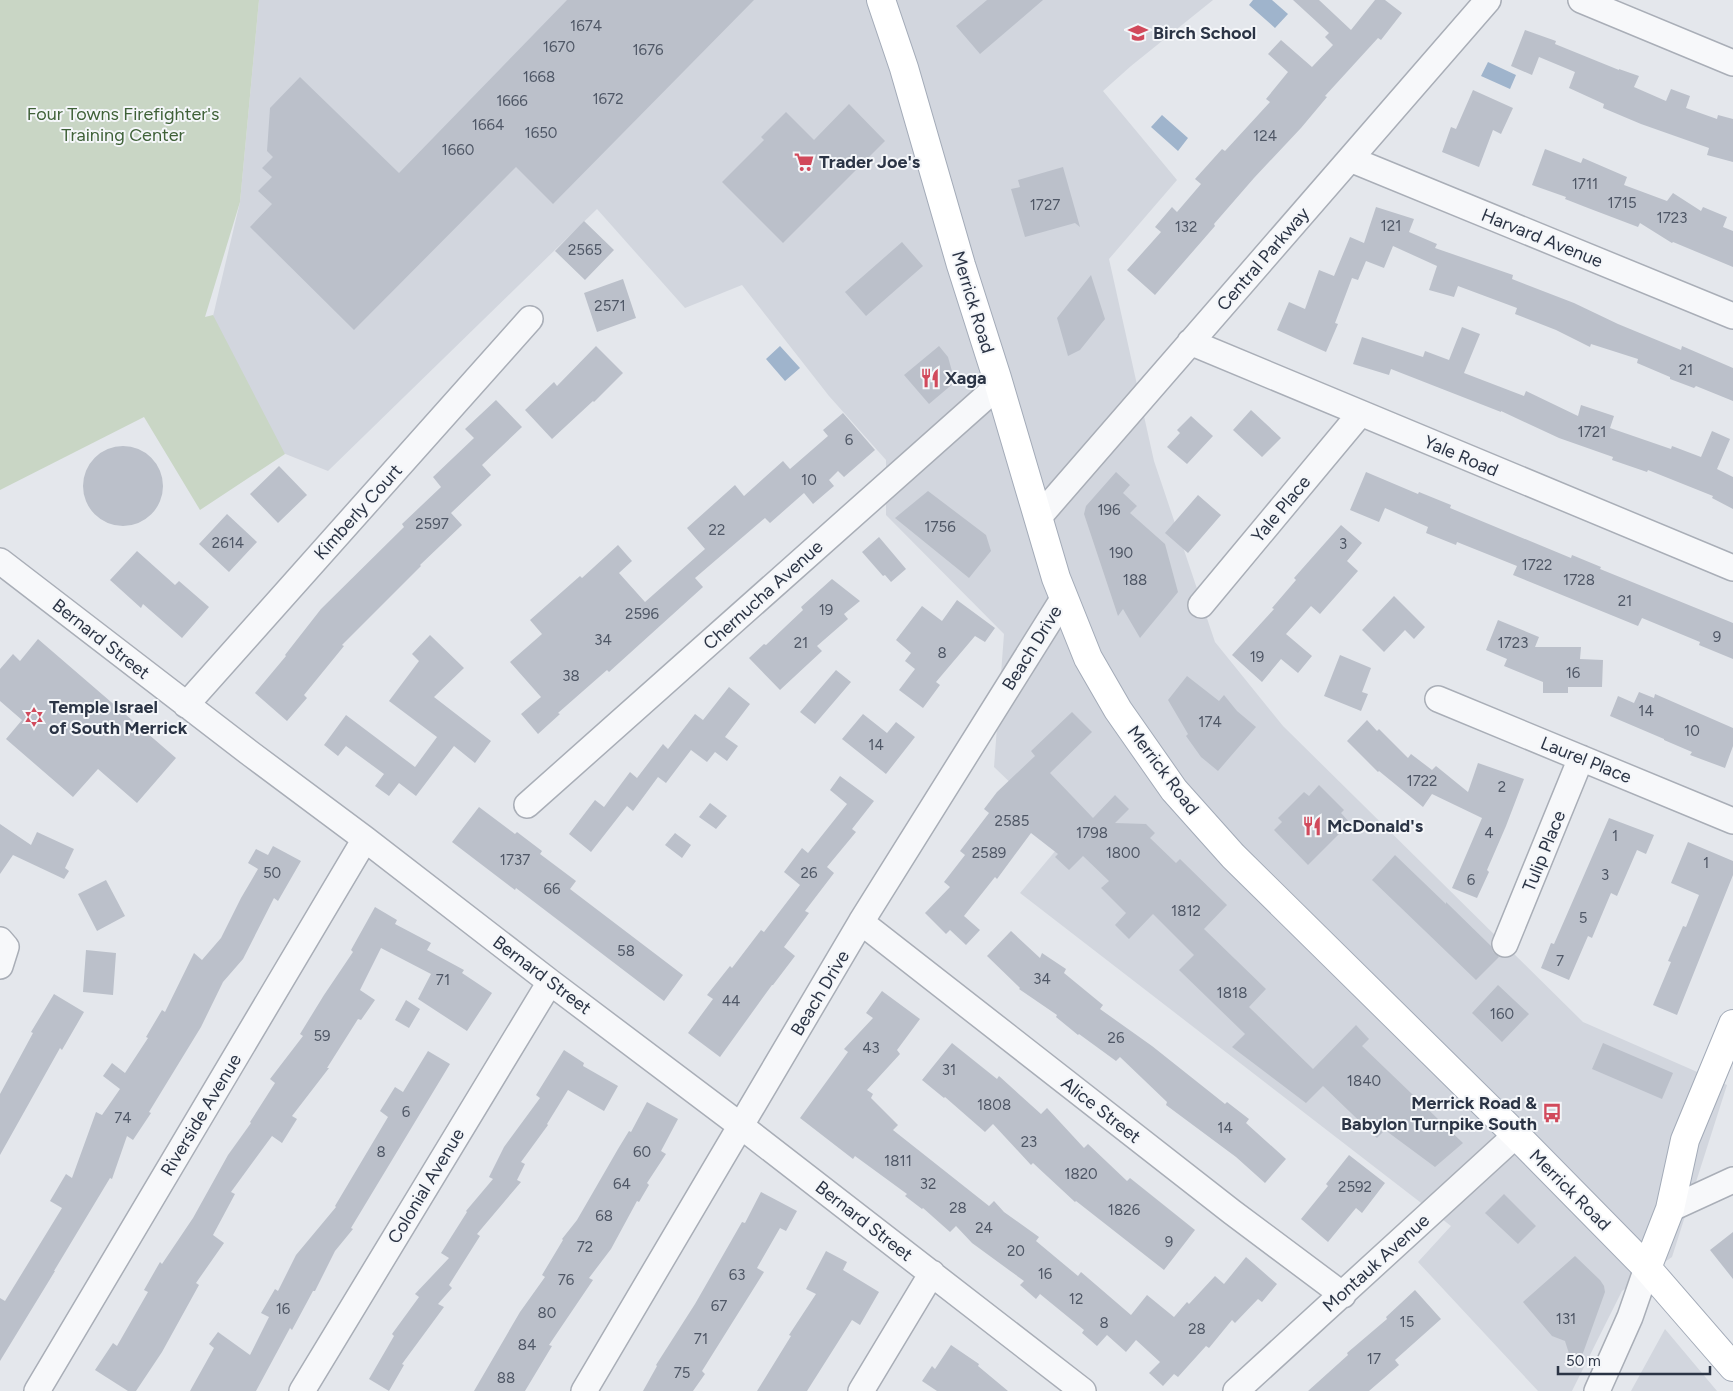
<svg xmlns="http://www.w3.org/2000/svg" width="1733" height="1391" viewBox="0 0 1733 1391" font-family="Figtree,sans-serif">
<style>
.built{fill:#d2d6de}
.green{fill:#c9d6c5}
.water{fill:#9fb4cc}
.building{fill:#bbc0ca}
.lines{fill:none;stroke-linecap:round;stroke-linejoin:round}
.minor-casing{stroke:#a9aeb7;stroke-width:28}
.major-casing{stroke:#a3abb8;stroke-width:30}
.minor{stroke:#f7f8fa;stroke-width:25}
.major{stroke:#fff;stroke-width:28}
.labels{text-anchor:middle;stroke-width:4;stroke-linejoin:round;paint-order:stroke}
.number-label{font-size:15px;fill:#4f5766}
.poi-label{font-size:18px;font-weight:bold;fill:#2b3445;stroke:#f4f6f9;text-anchor:start}
.park-label{font-size:18px;fill:#3f6138;stroke:#f4f6f9}
.street-label{font-size:18px;fill:#2b3445;stroke:#f4f6f9}
</style>
<rect width="100%" height="100%" fill="#e4e7ec"/>
<!-- built -->
<path class="built" d="M259,0h954l-82,66 -28,25 74,89 -68,79 45,202 61,181 68,84 300,296 144,63 -55,172 -50,34 -50,100h-34l-120,-129 33,-36 -431,-333 47,-56 -73,-70 10,-133 -118,-119v-55l-57,-64 -87,-111 -57,23 -88,-99 -269,262 -55,-22 -64,-116 31,-131z
M1665,1329l52,62h-86z"/>
<!-- green -->
<path class="green" d="M0,0h259l-19,202 -35,115 8,-2 72,139 -85,56 -56,-93 -144,73z"/>
<!-- water -->
<path class="water" d="M1253,0h19l16,14 -13,14 -26,-23z
M1488,62l28,13 -6,14 -29,-13z
M1162,115l26,23 -10,13 -27,-24z
M780,346l20,22 -15,13 -19,-22z"/>
<!-- building -->
<path class="building" d="M567,0h187l-201,204 -37,-37 -162,163 -104,-103 22,-23 -14,-13 14,-14 -10,-9 11,-11 -6,-6 3,-43 30,-31 99,96z
M987,0h56l-63,54 -24,-28z
M1293,0h26l32,30 24,-30h10l17,13 -21,27 -3,-2 -53,58 2,1 -26,31 -47,50 -40,46 1,2 -60,69 -28,-25 34,-38 -6,-5 17,-20 5,5 24,-28 -6,-5 27,-30 3,2 45,-49 -4,-3 22,-27 -20,-18 13,-14 31,27 21,-22 -8,-8 4,-4z
M1525,30l31,11 -1,3 64,26v-1l20,7 -5,11 32,14 5,-12 19,7 -4,12 31,11 1,-4 15,4v43l-26,-7 2,-7 -68,-24 -38,-16 1,-4 -35,-16 6,-16 -36,-15 -7,18 -21,-9z
M1473,90l40,18 -12,26 -8,-4 -14,37 -37,-15 9,-25 5,2z
M849,104l36,37 -102,102 -61,-61 42,-42 -3,-3 25,-25 28,28z
M1545,149l36,14 2,-5 44,19 -3,8 43,16 6,-8 28,18 2,-4 24,10 -4,10 10,4v36l-60,-25 -1,1 -32,-20 -2,4 -50,-19 -23,-9 1,-2 -34,-12z
M1063,167l17,60 -5,-4 -50,14 -14,-48 9,-2 -2,-7z
M1376,207l38,12 -5,13 28,12 -2,4 78,27 -1,4 62,24 44,21 63,26 1,-4 51,22v33l-37,-15 -2,2 -24,-9v-2l-33,-14 1,-4 -47,-15 -1,3 -34,-17 -41,-16 2,-6 -59,-22 -4,11 -25,-7 8,-24 -44,-20 -9,22 -18,-7 -8,19 -6,-2 -17,45 3,1 -12,28 -49,-22 12,-28 16,7 14,-39 15,6 16,-39 14,6z
M584,221l30,29 -29,30 -30,-29z
M902,242l21,24 -57,50 -21,-24z
M1091,275l14,44 -25,31 -12,6 -11,-38z
M623,279l13,39 -39,14 -13,-39z
M1462,327l18,7 -16,39 60,23 2,-5 52,25 3,-11 33,11 -4,12 61,21 1,-3 29,11 11,-26 18,8 -13,30 16,8v32l-21,-11 1,-2 -65,-26 -1,2 -35,-12 1,-3 -54,-19 -58,-27v1l-110,-43 -2,6 -36,-11 9,-27 61,20 2,-6 24,9z
M596,346l27,27 -29,29 -1,-1 -41,38 -27,-29 29,-28 3,4z
M939,346l9,11 7,25 -26,22 -25,-29z
M496,400l26,27 -40,38 9,10 -40,38 11,12 -42,40 1,1 -79,79 2,1 -40,49 3,3 -20,23 -32,-28 31,-37 -1,-1 36,-46 83,-82 -2,-3 39,-37 -8,-10 41,-39 -9,-9z
M1251,410l30,28 -19,19 -29,-27z
M843,413l32,37 -31,27 -6,-6 -9,9 5,6 -21,18 -9,-11 -34,30 -5,-5 -70,60 8,9 -94,85 -2,-2 -49,43 2,1 -22,20 -17,-20 20,-17 -31,-35 32,-28 -12,-14 50,-44 2,2 36,-33 14,16 -13,12 26,29 60,-53 -18,-21 48,-43 9,11 39,-35 7,8 38,-33 -5,-6z
M1191,416l22,20 -26,28 -20,-17 13,-14 -3,-3z
M83 486a40 40 0 1 1 80 0a40 40 0 1 1-80 0Z
M279,466l28,29 -29,28 -28,-29z
M1116,472l14,13 -7,8 14,13 -7,7 35,31 13,48 -38,46 -17,-29 -5,7 -34,-102 2,-8z
M1366,472l52,22 1,-2 32,13 -1,3 121,50 1,-3 29,12 -1,2 133,54v36l-34,-14 1,-3 -58,-24 -4,8 -125,-51 4,-9 -60,-24 -1,3 -30,-12 2,-6 -43,-19 -6,14 -29,-12z
M928,491l58,44 5,16 -22,27 -74,-60z
M1198,495l23,20 -33,38 -23,-20z
M227,514l30,28 -28,30 -30,-28z
M1341,525l21,18 -15,18 11,10 -38,43 -9,-8 -25,28 26,22 -14,17 -17,-14 -19,23 -30,-27 42,-46 -2,-1 24,-28 -2,-2z
M879,537l27,32 -15,13 -6,-7 -2,1 -21,-24z
M137,551l38,34 4,-4 30,26 -27,31 -39,-34 -2,4 -31,-28z
M832,579l28,22 -16,13 4,5 -31,27 5,5 -42,39 -31,-32 15,-14 2,1 37,-35 -2,-3z
M1394,596l31,31 -11,12 -9,-9 -21,22 -22,-22z
M957,600l38,28 -10,14 -10,-6 -39,46 4,3 -17,23 -24,-18 16,-21 -10,-8 6,-8 -15,-13 26,-34 20,15z
M1498,620l41,17 -4,10h46l-1,12 23,1 -1,27h-34v6h-25v-11l-39,-16 3,-7 -21,-9z
M430,635l34,33 -30,29 57,44 -16,22 -21,-17 -38,50 -17,-13 -10,13 -14,-10 9,-12 -38,-28 -8,10 -14,-11 22,-30 69,52 22,-30 -48,-36 30,-40 -7,-7z
M38,639l138,119 -39,45 -39,-34 -25,28 -67,-58 16,-19 -22,-19v-32l13,-15 7,7z
M1340,655l31,13 -9,24 6,2 -7,17 -37,-15z
M836,670l15,12 -36,42 -15,-12z
M1187,676l32,25 5,-6 13,16 19,16 -38,44 -17,-14 -15,-21 2,-2 -20,-34z
M729,687l21,17 -25,33 13,9 -11,15 -12,-9 -8,10 -16,-12 -25,33 -8,-6 -25,34 -6,-5 -36,46 -22,-18 26,-34 9,7 26,-35 7,6 26,-34 5,5 27,-35 8,6z
M1639,692l15,6 1,-4 78,34v18l-8,22 -35,-13 2,-3 -28,-12v-1l-54,-23 8,-20 16,7z
M1072,712l20,20 -42,41 43,45 22,-23 14,14 -14,14 31,1 9,9 -5,5 26,25 4,-4 47,46 -23,24 62,60 -17,18 64,62 43,-44 13,14 -7,7 101,97 -28,24 -50,-37 -8,8 -54,-52 -17,17 -74,-56 13,-13 -66,-64 15,-15 -41,-41 -24,25 -14,-14 11,-12 -25,-25 8,-7 -26,-25 -14,14 -14,-13 3,-3 -27,-21 -34,46 -2,-2 -31,39 16,14 -14,15 -16,-15 -4,4 -21,-21 25,-26 -6,-5 21,-27 -5,-4 29,-38 -5,-4 13,-17 38,-36 -4,-5z
M863,714l24,19 9,-11 19,15 -29,37 -44,-35z
M1367,720l10,11 2,-2 29,29 3,-4 21,16 4,-4 32,26 10,-29 46,16 -18,47 -19,44 2,2 -12,26 -25,-10 30,-70 -50,-24 -9,13 -44,-36 -1,1 -31,-31z
M840,776l34,25 -22,28 4,3 -29,35 7,6 -29,38 4,2 -25,34 11,9 -22,29h-1l-52,72 -32,-24 25,-34 -6,-4 23,-29 2,2 29,-38 3,2 36,-47 -16,-13 18,-24 6,5 39,-49 -17,-14z
M1319,785l25,25 -3,3 9,10 -42,42 -34,-35 8,-8 -4,-4 26,-26 5,4z
M710,803l17,13 -11,13 -17,-12z
M479,807l36,27 2,-2 25,19 -2,3 36,27 -6,8 113,86 -19,26 -148,-113 -1,2 -63,-48z
M1609,818l45,17 -8,19 -9,-4 -20,46 -6,-3 -19,45 -4,-2 -19,44 -28,-12 10,-25 3,1z
M0,824l31,21 6,-13 37,17 -9,19 4,3 -5,8 -51,-24 -13,19z
M675,833l16,12 -9,13 -17,-13z
M1688,842l45,19v14l-56,140 -24,-10 18,-43 -3,-1 15,-35 3,1 13,-32 -28,-12z
M273,846l28,15 -23,40 -4,-3 -31,61 -20,23 -22,45 -52,85 2,1 -18,27 -6,-4 -15,43 -2,-1 -56,93h1l-55,90v-63l5,3 57,-93 -12,-7 16,-27 6,4 24,-66 6,3 18,-26 -17,-13 9,-13 13,10 23,-35 -2,-1 16,-27 3,2 29,-59 8,7 19,-22 20,-40 17,-29 -10,-6 8,-14 12,6z
M1395,855l51,49v-2l45,44 2,6 6,5 -23,23 -104,-100z
M106,880l19,36 -28,15 -19,-37z
M375,907l22,13 -2,4 36,19 -4,7 37,20 -2,3 30,20 -25,38 -49,-32 13,-25 -50,-26 -21,42 15,10 -14,20 -3,-1 -31,49h2l-37,48 5,3 -15,24 -10,-7 -41,56 4,2 -22,41 11,8 -28,40 3,2 -37,67 -26,39h-8l-33,-21 18,-27 4,3 31,-54 -4,-2 16,-28 2,2 31,-46 35,-63 23,-32 -1,-1 25,-39 -5,-4 33,-43 -3,-2 24,-39 29,-43 -2,-2z
M1011,931l29,27 2,-5 24,16 -2,4 39,32 -3,4 52,37 73,58 2,-2 22,17 -3,4 40,36 -21,24 -29,-26 -70,-52 1,-3 -47,-45 -4,4 -37,-27 -1,1 -22,-18 1,-2 -38,-26 1,-1 -33,-32z
M86,950l30,3 -3,42 -30,-3z
M1498,985l31,29 -27,28 -30,-29z
M882,991l38,28 -23,31 3,4 -33,36 6,4 -2,4 27,27 -5,5 96,76 5,-5 10,11 35,25 -3,4 42,35 3,-4 50,43 16,-20 27,22 13,-15 2,2 26,-28 9,8 22,-27 31,27 -15,18 -4,-3 -23,24 -3,-3 -23,28 -3,-2 -28,31 -4,-3 -11,12 -14,-13 11,-11 -24,-22 -10,12 -19,-17 -10,11 -15,-13 2,-3 -44,-36 -4,5 -16,-14 4,-4 -52,-38 -16,-17 -6,6 -27,-24 -1,1 -17,-13 2,-2 -52,-38 -2,3 -53,-41 48,-66 -4,-3 29,-31 -7,-5z
M54,994l30,18 -22,38 -2,-2 -60,107v-61l33,-61 -2,-1z
M406,1000l14,9 -11,19 -14,-8z
M952,1043l45,36 2,-3 42,38 6,-6 37,40 4,-4 39,37 3,-3 65,52 -31,40 -88,-69 -1,1 -42,-39 -2,2 -38,-41 -8,8 -40,-35 -1,1 -22,-18z
M1603,1043l70,30 -11,26 -70,-30z
M564,1050l20,13 -1,3 35,20 -14,25 -36,-21 -21,34 1,1 -27,37 4,2 -8,16 4,2 -44,52 3,2 -31,49 3,3 -14,16 6,3 -42,57 2,1 -15,26 -20,-12 25,-43 -2,-2 27,-37 -4,-3 34,-36 -8,-5 26,-41 -1,-1 27,-32 -4,-2 15,-30 36,-49 -4,-3z
M428,1051l22,13 -99,164 2,1 -18,22 -20,40h-2l-21,39 -2,-2 -34,63h-66l24,-43 -5,-4 9,-12 32,23 19,-38 -8,-4 14,-24 3,2 18,-36 40,-48 -1,-1 53,-89 -8,-6 15,-24 8,5z
M647,1102l31,17 -17,32 5,3 -19,29 2,2 -10,17 -2,-1 -26,48 -22,29 4,2 -44,65 3,1 -27,45h-51l46,-79 25,-35 -3,-2 21,-35 -1,-1 15,-19 41,-71 11,-18 2,1z
M1349,1155l36,28 -23,30 -6,-5 -28,34 -27,-23 27,-33 -2,-2z
M761,1192l36,19 -11,20 -6,-3 -23,40 7,4 -62,99 3,3 -12,17h-50l14,-25 -1,-1 39,-61 47,-82 3,1z
M1504,1194l32,32 -18,18 -33,-31z
M1733,1232v47l-23,-29z
M826,1251l21,11 -4,8 36,22 -19,33 -8,-5 -45,71h-50l34,-55 -2,-1 27,-41 -10,-5z
M1575,1256l25,24 4,6 1,6 -22,61 -11,10 -7,-22 -13,-5 -29,-34z
M1415,1290l26,29 -46,41 4,5 -30,26h-61l40,-36 -1,-2 40,-34 -1,-2z
M951,1345l28,19 -1,2 30,25h-71l-15,-10 10,-15 3,3z"/>
<g class="lines">
<defs>
<path id="minor" d="M1581,0l152,63
M1350,159l383,157
M1190,342l543,226
M1038,518l450,-518
M0,561l251,193 114,85 185,143 191,144 342,265
M1201,605l159,-191
M1438,699l295,122
M186,705l344,-386
M527,805l472,-420
M861,922l371,290 111,83
M0,940l6,7 -6,19
M1505,944l76,-186
M1670,1209l63,-29
M37,1391l328,-552
M302,1391l248,-409
M584,1391l277,-469 202,-323
M861,1391l71,-118
M1236,1391l280,-256
M1597,1391l33,-74 17,-49"/>
<path id="major" d="M881,0l23,68 57,197 36,113 59,200 32,80 30,52 56,80 59,66 283,279 131,133 86,99
M1647,1268l23,-59 15,-69 48,-116"/>
</defs>
<!-- minor casing -->
<use href="#minor" class="minor-casing"/>
<!-- major casing -->
<use href="#major" class="major-casing"/>
<!-- minor -->
<use href="#minor" class="minor"/>
<!-- major -->
<use href="#major" class="major"/>
</g>
<!-- icons -->
<defs>
<symbol id="school-bare" viewBox="-9 -9 18 18"><path d="M0-5L7-2L0 1L-7-2ZM-4 1L0 2.5L4 1V4Q0 6-4 4Z" fill="#d1495b" stroke="#f4f6f9" stroke-width="2.5" paint-order="stroke"/></symbol>
<symbol id="supermarket-bare" viewBox="-9 -9 18 18"><path d="M-6-5.5h2.5l.6 2H6L4.5 2H-2.5L-4.4-4H-6ZM-1.5 3.2a1.3 1.3 0 1 0 .1 0ZM3 3.2a1.3 1.3 0 1 0 .1 0Z" fill="#d1495b" stroke="#f4f6f9" stroke-width="2.5" paint-order="stroke"/></symbol>
<symbol id="restaurant-bare" viewBox="-9 -9 18 18"><path d="M-5-6h1v4h1v-4h1v4h1v-4h1v5L-1.5 .5V6h-2V.5L-5-1ZM5-6V6H3V1.5H1.5Q1.5-4 5-6Z" fill="#d1495b" stroke="#f4f6f9" stroke-width="2.5" paint-order="stroke"/></symbol>
<symbol id="synagogue-bare" viewBox="-9 -9 18 18"><path d="M0-6.5L5.6 3.2H-5.6ZM0 6.5L5.6-3.2H-5.6Z" fill="#d1495b" stroke="#f4f6f9" stroke-width="2.5" paint-order="stroke"/></symbol>
<symbol id="bus-bare" viewBox="-9 -9 18 18"><path d="M-5-6H5V4H4V6H2V4H-2V6H-4V4H-5ZM-3.5-4V0h7V-4ZM-3.5 1.2v1.5H-2V1.2ZM2 1.2v1.5H3.5V1.2Z" fill="#d1495b" stroke="#f4f6f9" stroke-width="2.5" paint-order="stroke"/></symbol>
</defs>
<g fill-rule="evenodd">
<use href="#school-bare" x="1124" y="19" width="28" height="28"/>
<use href="#supermarket-bare" x="790" y="148" width="28" height="28"/>
<use href="#restaurant-bare" x="916" y="364" width="28" height="28"/>
<use href="#synagogue-bare" x="20" y="703" width="28" height="28"/>
<use href="#restaurant-bare" x="1298" y="812" width="28" height="28"/>
<use href="#bus-bare" x="1538" y="1099" width="28" height="28"/>
</g>
<g class="labels">
<!-- number labels -->
<g class="number-label">
<text x="586" y="31">1674</text>
<text x="559" y="52">1670</text>
<text x="648" y="55">1676</text>
<text x="539" y="82">1668</text>
<text x="608" y="104">1672</text>
<text x="512" y="106">1666</text>
<text x="488" y="130">1664</text>
<text x="541" y="138">1650</text>
<text x="1265" y="141">124</text>
<text x="458" y="155">1660</text>
<text x="1585" y="189">1711</text>
<text x="1622" y="208">1715</text>
<text x="1045" y="210">1727</text>
<text x="1672" y="223">1723</text>
<text x="1391" y="231">121</text>
<text x="1186" y="232">132</text>
<text x="585" y="255">2565</text>
<text x="610" y="311">2571</text>
<text x="1686" y="375">21</text>
<text x="1592" y="437">1721</text>
<text x="849" y="445">6</text>
<text x="809" y="485">10</text>
<text x="1109" y="515">196</text>
<text x="432" y="529">2597</text>
<text x="940" y="532">1756</text>
<text x="717" y="535">22</text>
<text x="228" y="548">2614</text>
<text x="1343" y="549">3</text>
<text x="1121" y="558">190</text>
<text x="1537" y="570">1722</text>
<text x="1135" y="585">188</text>
<text x="1579" y="585">1728</text>
<text x="1625" y="606">21</text>
<text x="826" y="615">19</text>
<text x="642" y="619">2596</text>
<text x="1717" y="642">9</text>
<text x="603" y="645">34</text>
<text x="801" y="648">21</text>
<text x="1513" y="648">1723</text>
<text x="942" y="658">8</text>
<text x="1257" y="662">19</text>
<text x="1573" y="678">16</text>
<text x="571" y="681">38</text>
<text x="1646" y="716">14</text>
<text x="1210" y="727">174</text>
<text x="1692" y="736">10</text>
<text x="876" y="750">14</text>
<text x="1422" y="786">1722</text>
<text x="1502" y="792">2</text>
<text x="1012" y="826">2585</text>
<text x="1092" y="838">1798</text>
<text x="1489" y="838">4</text>
<text x="1615" y="841">1</text>
<text x="989" y="858">2589</text>
<text x="1123" y="858">1800</text>
<text x="515" y="865">1737</text>
<text x="1706" y="868">1</text>
<text x="272" y="878">50</text>
<text x="809" y="878">26</text>
<text x="1605" y="880">3</text>
<text x="1471" y="885">6</text>
<text x="552" y="894">66</text>
<text x="1186" y="916">1812</text>
<text x="1583" y="923">5</text>
<text x="626" y="956">58</text>
<text x="1560" y="966">7</text>
<text x="1042" y="984">34</text>
<text x="443" y="985">71</text>
<text x="1232" y="998">1818</text>
<text x="731" y="1006">44</text>
<text x="1502" y="1019">160</text>
<text x="322" y="1041">59</text>
<text x="1116" y="1043">26</text>
<text x="871" y="1053">43</text>
<text x="949" y="1075">31</text>
<text x="1364" y="1086">1840</text>
<text x="994" y="1110">1808</text>
<text x="406" y="1117">6</text>
<text x="123" y="1123">74</text>
<text x="1225" y="1133">14</text>
<text x="1029" y="1147">23</text>
<text x="381" y="1157">8</text>
<text x="642" y="1157">60</text>
<text x="898" y="1166">1811</text>
<text x="1081" y="1179">1820</text>
<text x="622" y="1189">64</text>
<text x="928" y="1189">32</text>
<text x="1355" y="1192">2592</text>
<text x="958" y="1213">28</text>
<text x="1124" y="1215">1826</text>
<text x="604" y="1221">68</text>
<text x="984" y="1233">24</text>
<text x="1169" y="1247">9</text>
<text x="585" y="1252">72</text>
<text x="1016" y="1256">20</text>
<text x="1045" y="1279">16</text>
<text x="737" y="1280">63</text>
<text x="566" y="1285">76</text>
<text x="1076" y="1304">12</text>
<text x="719" y="1311">67</text>
<text x="283" y="1314">16</text>
<text x="547" y="1318">80</text>
<text x="1566" y="1324">131</text>
<text x="1407" y="1327">15</text>
<text x="1104" y="1328">8</text>
<text x="1197" y="1334">28</text>
<text x="701" y="1344">71</text>
<text x="527" y="1350">84</text>
<text x="1374" y="1364">17</text>
<text x="682" y="1378">75</text>
<text x="506" y="1383">88</text>
</g>
<!-- poi labels -->
<g class="poi-label">
<text x="1153" y="39">Birch School</text>
<text x="819" y="168">Trader Joe's</text>
<text x="945" y="384">Xaga</text>
<text x="49" y="713">Temple Israel<tspan x="49" dy="21">of South Merrick</tspan></text>
<text x="1327" y="832">McDonald's</text>
<text x="1537" y="1109" text-anchor="end">Merrick Road &amp;<tspan x="1537" dy="21">Babylon Turnpike South</tspan></text>
</g>
<!-- park labels -->
<g class="park-label">
<text x="123" y="120">Four Towns Firefighter's<tspan x="123" dy="21">Training Center</tspan></text>
</g>
<!-- street labels -->
<g class="street-label">
<text transform="translate(1542 238) rotate(22)" y="6">Harvard Avenue</text>
<text transform="translate(1263 259) rotate(-49)" y="6">Central Parkway</text>
<text transform="translate(973 302) rotate(73)" y="6">Merrick Road</text>
<text transform="translate(1461 456) rotate(23)" y="6">Yale Road</text>
<text transform="translate(1281 509) rotate(-50)" y="6">Yale Place</text>
<text transform="translate(358 512) rotate(-48)" y="6">Kimberly Court</text>
<text transform="translate(763 595) rotate(-42)" y="6">Chernucha Avenue</text>
<text transform="translate(101 639) rotate(38)" y="6">Bernard Street</text>
<text transform="translate(1032 648) rotate(-58)" y="6">Beach Drive</text>
<text transform="translate(1586 760) rotate(22)" y="6">Laurel Place</text>
<text transform="translate(1163 770) rotate(53)" y="6">Merrick Road</text>
<text transform="translate(1544 851) rotate(-68)" y="6">Tulip Place</text>
<text transform="translate(542 975) rotate(37)" y="6">Bernard Street</text>
<text transform="translate(820 993) rotate(-59)" y="6">Beach Drive</text>
<text transform="translate(1101 1110) rotate(38)" y="6">Alice Street</text>
<text transform="translate(201 1115) rotate(-59)" y="6">Riverside Avenue</text>
<text transform="translate(426 1186) rotate(-59)" y="6">Colonial Avenue</text>
<text transform="translate(1570 1190) rotate(45)" y="6">Merrick Road</text>
<text transform="translate(864 1221) rotate(38)" y="6">Bernard Street</text>
<text transform="translate(1376 1263) rotate(-42)" y="6">Montauk Avenue</text>
</g>
</g>
<!-- scale -->
<path d="M1558 1366v8h152v-8" fill="none" stroke="#2b3445" stroke-width="2.5"/>
<text x="1566" y="1366" font-size="15" fill="#2b3445" stroke="#f4f6f9" stroke-width="4" paint-order="stroke">50 m</text>
</svg>
